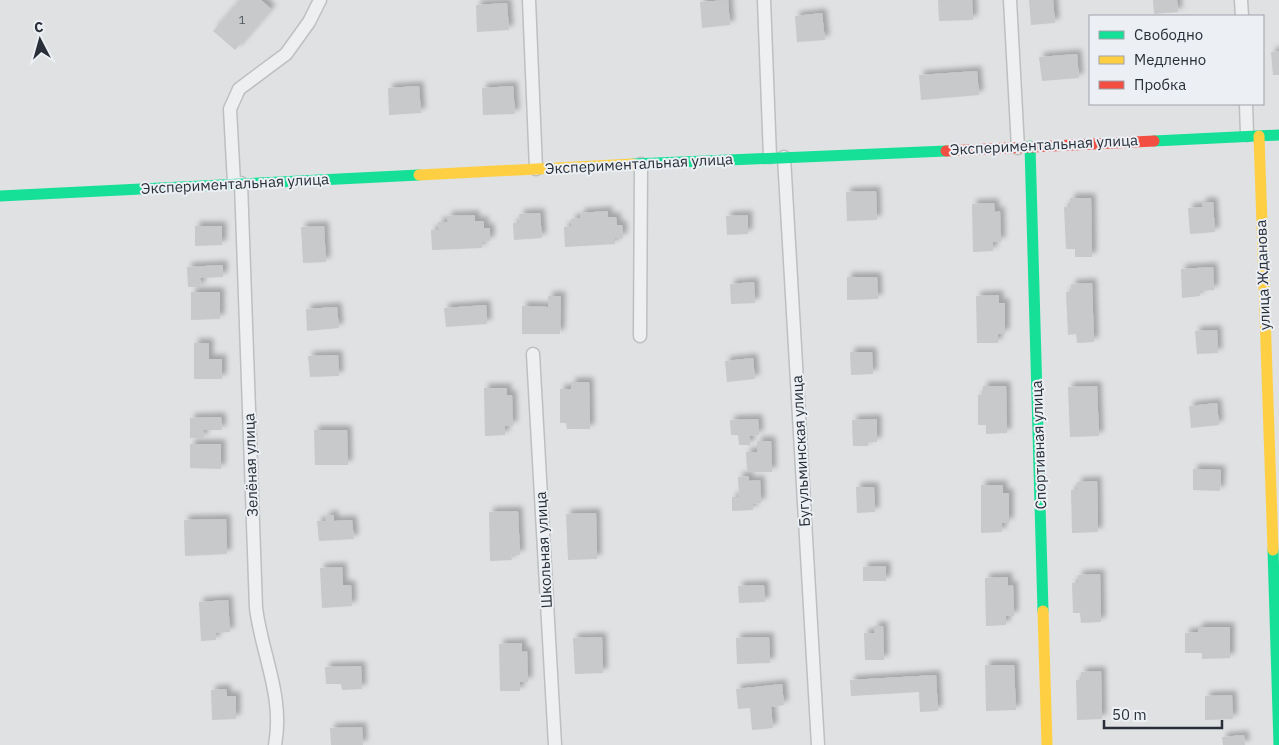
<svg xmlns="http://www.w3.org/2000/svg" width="1279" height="745" viewBox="0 0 1279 745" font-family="'IBM Plex Sans',sans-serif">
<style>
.building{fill:#c7c9cb;filter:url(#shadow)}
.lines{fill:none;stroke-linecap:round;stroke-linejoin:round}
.street-casing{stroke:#bdbfc1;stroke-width:15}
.street{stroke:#eeeff0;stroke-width:12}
.fast{stroke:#16e098;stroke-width:11}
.slow{stroke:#ffcf43;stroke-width:11}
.jam{stroke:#f24e42;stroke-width:11}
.labels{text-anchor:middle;stroke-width:4;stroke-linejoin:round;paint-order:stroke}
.number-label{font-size:12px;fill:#50565e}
.street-label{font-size:15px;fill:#282f39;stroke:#eceff3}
</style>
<defs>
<filter id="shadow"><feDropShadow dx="4.5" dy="-4.5" stdDeviation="2.5" flood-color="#0004"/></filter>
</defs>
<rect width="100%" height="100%" fill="#dfe1e3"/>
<!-- building -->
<path class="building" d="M240,0h21l10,9 -36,41 -22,-19z
M728,0l2,25 -28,3 -2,-26z
M938,0h34l1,20 -34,1z
M1029,0h24l2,23 -24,2z
M1153,0h24l1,12 -24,2z
M507,3l2,27 -32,2 -1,-27z
M822,13l3,27 -28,2 -2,-26z
M1279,51v24h-6l-2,-23z
M1077,54l2,24 -37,3 -3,-24z
M977,71l2,24 -58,5 -2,-25z
M419,86l2,27 -32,2 -1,-27z
M513,86l2,28 -32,1 -1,-27z
M876,191l1,29 -30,1 -1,-29z
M1070,198h21l1,59h-17v-8h-9l-2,-42h6z
M1202,202h11l2,30 -25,2 -2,-26 14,-1z
M994,203l1,9 5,-1 1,31h-8v9l-20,1 -1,-48z
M608,211v6h8l1,8h5l1,13h-8v6l-50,3 -1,-20 8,-1 -1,-7 9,-1v-5z
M540,213l2,25 -28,2 -1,-17h7l-1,-9z
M475,215v6h9v7h6v13l-8,1v6l-50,2 -1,-20h8l-1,-8h10l-1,-6z
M748,215v19l-21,1 -1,-19z
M195,226h27v19l-27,1z
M324,226l2,36 -23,1 -2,-36z
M223,265v12l-23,1 1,9h-13l-1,-20z
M1213,267l1,23 -14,1v5l-18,2 -1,-29z
M847,277h30l1,22 -31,1z
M754,282l1,21 -24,1 -1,-20z
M1092,283l2,59 -17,1 -1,-9 -8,1 -2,-43h6l-1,-8z
M191,292h29v27l-29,1z
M999,295v8h6v31h-7v9h-21l-1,-47z
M548,296h13l-1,38h-38v-28l26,1z
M486,305l1,19 -41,3 -2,-19z
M337,307l2,21 -32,3 -1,-22z
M1217,330l1,23 -21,1 -2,-23z
M194,343h15v16h13v20h-28z
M850,352h22l1,22 -22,1z
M338,355l1,21 -29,1 -2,-21z
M753,358l2,21 -28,3 -2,-21z
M571,382h18l1,47h-23l-1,-6h-6v-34h11z
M983,386h23l1,47 -21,1v-9h-8v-30l5,-1z
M1097,386l2,50 -29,1 -2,-50z
M484,388h23v7h5l1,31h-8v9l-20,1z
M1217,403l2,22 -28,3 -2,-22z
M221,417l1,13h-19l1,8h-14v-20z
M758,419l1,16 -9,1v9h-11l-1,-10h-7l-1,-15z
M877,419v23h-9v4h-15l-1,-26z
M314,430h33l1,35h-33z
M757,441h14l1,31h-25l-1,-20h11z
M190,444h31v25l-31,-1z
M1193,469l28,1 -1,21 -27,-1z
M749,476v5l11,-1 1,23 -8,1v6l-21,1v-14h7l-1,-20z
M1097,481l1,51 -26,1 -1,-43h6v-8z
M981,485h22v8h6v30h-7v9l-21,1z
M856,487h18l1,25 -18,1z
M518,511l2,44h-9l1,5 -22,1 -1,-49z
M596,513l1,46 -29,1 -2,-46z
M334,515v6l18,-1 2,19 -35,2 -2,-20h9l-1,-5z
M226,519l1,35 -42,2 -1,-36z
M886,566v15h-23v-14z
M342,567l1,18h8l1,21 -30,2 -2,-40z
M1100,574l1,48 -20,1 -1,-10h-7l-1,-30h6v-8z
M1008,577v9l5,-1 1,31h-8v9l-20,1 -1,-48z
M764,585l1,17 -26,1 -1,-17z
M228,600l2,32 -14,1v7l-15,1 -2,-39z
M874,626h9l1,34h-19l-1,-27h10z
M1198,627h32v31l-28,1v-6h-17v-20l13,-1z
M602,637l1,36 -28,1 -2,-36z
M769,637l1,26 -33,1 -1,-26z
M522,643v9l5,-1 1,31h-8v9h-20l-1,-47z
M985,665h29l2,45 -30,1z
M361,666l1,23 -20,1 -1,-6h-15l-1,-17z
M1101,671l1,48 -25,1 -1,-40h5v-8z
M936,675l2,36 -18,1 -1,-20 -68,4 -1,-16z
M782,684l2,21 -13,2 2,21 -21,2 -2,-22 -12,1 -2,-20z
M226,689l1,7h9v23l-24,1 -1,-30z
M1232,695l1,24 -28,1v-24z
M362,727l1,18h-32l-1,-17z
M1244,735l1,10h-22l-1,-8z"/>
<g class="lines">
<defs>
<path id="street" d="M529,0l7,169
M764,0l6,157
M1010,0l8,148
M1241,0l1,16
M1246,104l1,31
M784,157l34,588
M234,183l-4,-74 9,-20 47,-35 23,-32 11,-22
M241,183l15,425c6,47 28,88 19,137
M640,336l1,-172
M533,354l22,391"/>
</defs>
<!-- street casing -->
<use href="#street" class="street-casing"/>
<!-- street -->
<use href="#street" class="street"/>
<!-- fast -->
<path class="fast" d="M1154,141l125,-6
M1030,146l13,465
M633,164l313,-13
M0,196l419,-21
M1273,550l6,195"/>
<!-- slow -->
<path class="slow" d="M1259,136l14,414
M419,175l214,-11
M1043,611l4,134"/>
<!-- jam -->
<path class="jam" d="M946,151l208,-10"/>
</g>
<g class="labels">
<!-- number labels -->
<g class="number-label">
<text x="242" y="24">1</text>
</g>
<!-- street labels -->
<g class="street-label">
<text transform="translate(1044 145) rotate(-3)" y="5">Экспериментальная улица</text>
<text transform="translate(639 164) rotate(-3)" y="5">Экспериментальная улица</text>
<text transform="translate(235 184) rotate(-3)" y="5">Экспериментальная улица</text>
<text transform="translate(1263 275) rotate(-92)" y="5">улица Жданова</text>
<text transform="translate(1039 445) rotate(-92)" y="5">Спортивная улица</text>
<text transform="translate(801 451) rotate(-93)" y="5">Бугульминская улица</text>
<text transform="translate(251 465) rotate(-92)" y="5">Зелёная улица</text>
<text transform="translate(544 550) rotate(-93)" y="5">Школьная улица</text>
</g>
</g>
<!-- legend -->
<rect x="1089" y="15" width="175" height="90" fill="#eceff3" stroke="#9ea2a9"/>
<rect x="1099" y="31" width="25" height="8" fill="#16e098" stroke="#9ea2a9"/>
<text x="1134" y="40" font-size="15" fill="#282f39">Свободно</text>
<rect x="1099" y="56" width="25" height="8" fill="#ffcf43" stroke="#9ea2a9"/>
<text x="1134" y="65" font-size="15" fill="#282f39">Медленно</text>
<rect x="1099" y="81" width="25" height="8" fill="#f24e42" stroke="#9ea2a9"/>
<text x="1134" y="90" font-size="15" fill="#282f39">Пробка</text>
<!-- north arrow -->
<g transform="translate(40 40) rotate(354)" stroke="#eceff3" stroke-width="4" paint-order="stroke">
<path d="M0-4L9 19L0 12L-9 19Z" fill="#282f39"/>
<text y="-8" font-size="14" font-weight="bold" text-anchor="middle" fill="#282f39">С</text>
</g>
<!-- scale -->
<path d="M1104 720v8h118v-8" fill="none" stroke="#282f39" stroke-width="2.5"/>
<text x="1112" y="720" font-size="15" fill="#282f39" stroke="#eceff3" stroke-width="4" paint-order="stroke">50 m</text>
</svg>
